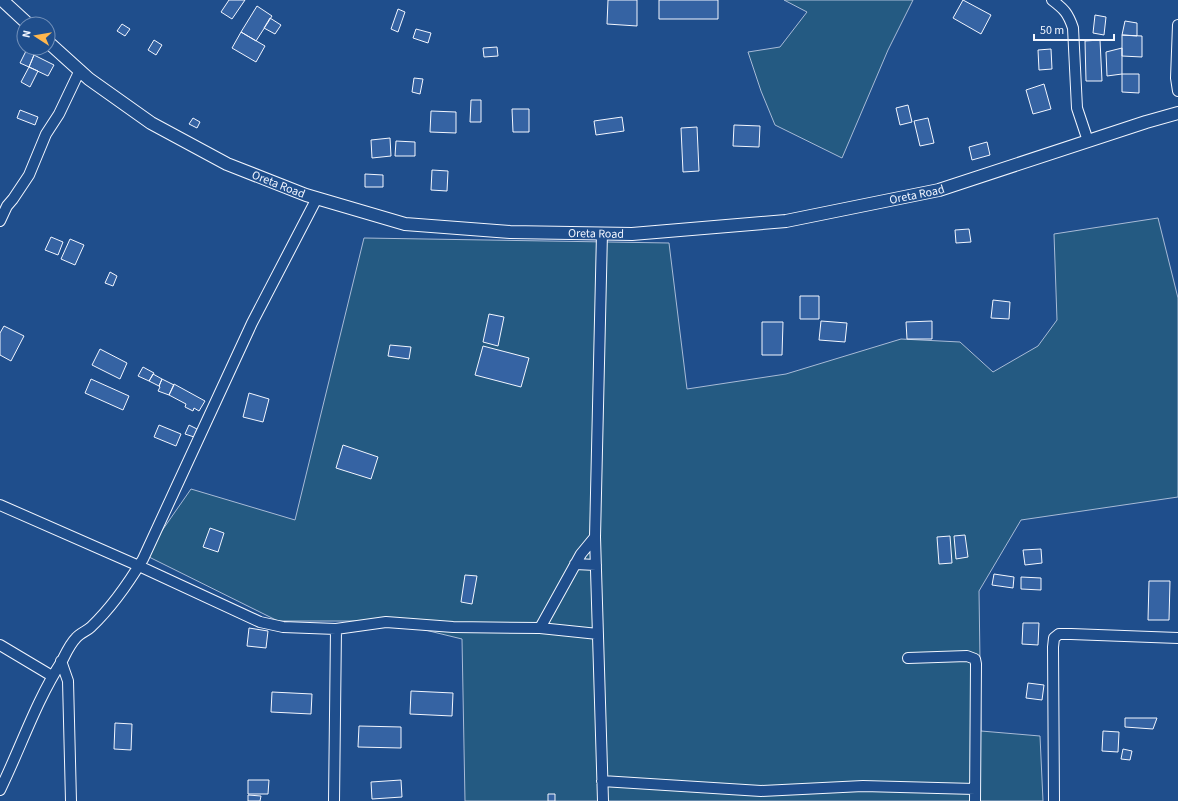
<svg xmlns="http://www.w3.org/2000/svg" width="1178" height="801" viewBox="0 0 1178 801" font-family="'Source Sans 3',sans-serif">
<style>
.green{fill:#245a82;stroke:#a8bbd7}
.building{fill:#3563a3;stroke:#f2f6ff}
.lines{fill:none;stroke-linecap:round;stroke-linejoin:round}
.minor-casing{stroke:#f2f6ff;stroke-width:12}
.tertiary-casing{stroke:#f2f6ff;stroke-width:14}
.minor{stroke:#1f4e8c;stroke-width:10}
.tertiary{stroke:#1f4e8c;stroke-width:12}
.labels{text-anchor:middle;stroke-width:3;stroke-linejoin:round;paint-order:stroke}
.street-label{font-size:12px;fill:#f2f6ff;stroke:#1f4e8c}
</style>
<rect width="100%" height="100%" fill="#1f4e8c"/>
<!-- green -->
<path class="green" d="M784,0h129l-25,50 -46,108 -67,-33 -14,-34 -13,-39 32,-5 27,-35z
M1158,218l20,80v199l-157,23 -42,71 2,140 59,5 3,65h-578l-3,-162 -74,-18h-110l-133,-66 46,-66 104,31 69,-282 305,5 18,146 99,-15 115,-35 59,3 33,30 45,-26 19,-26 -3,-86z"/>
<!-- building -->
<path class="building" d="M229,0h16l-13,19 -11,-7z
M608,0h29v26l-30,-2z
M659,0h59v19h-59z
M963,0l28,15 -10,19 -28,-16z
M257,6l15,10 -16,25 -15,-9z
M398,9l7,3 -7,20 -7,-3z
M1095,15l11,2 -2,18 -11,-2z
M270,18l11,7 -6,9 -11,-6z
M1125,21l12,2v13l-15,-1z
M122,24l8,5 -5,7 -8,-5z
M416,29l15,4 -3,10 -15,-5z
M241,32l24,14 -9,16 -24,-14z
M1122,35l20,1v21l-20,-1z
M154,40l8,5 -6,10 -8,-5z
M1100,40l2,41h-16l-1,-40z
M497,47l1,9 -14,1 -1,-9z
M1122,48v26l-15,2 -1,-24z
M1051,49l1,20 -13,1 -1,-20z
M26,51l8,4 -5,12 -9,-4z
M34,55l20,10 -6,11 -19,-9z
M29,67l9,4 -8,16 -9,-5z
M1122,74h17v19l-17,-1z
M414,78l9,1 -3,15 -8,-2z
M1044,84l7,25 -18,5 -7,-24z
M471,100h10v22h-11z
M908,105l4,17 -12,3 -4,-17z
M512,109h17v23h-16z
M20,110l18,7 -3,8 -18,-7z
M431,111l25,1v21l-26,-1z
M622,117l2,14 -28,4 -2,-14z
M193,118l7,4 -3,6 -8,-4z
M928,118l6,25 -14,3 -6,-25z
M734,125l26,1 -1,21 -26,-1z
M697,127l2,44 -16,1 -2,-44z
M390,138l1,18 -19,2 -1,-18z
M396,141l19,1v14h-20z
M987,142l3,13 -18,5 -3,-13z
M432,170l16,1 -1,20 -16,-1z
M365,174l18,1v12h-18z
M969,229l2,13 -15,1 -1,-13z
M51,237l12,5 -5,13 -13,-5z
M70,239l14,6 -9,20 -14,-6z
M110,272l7,4 -4,10 -8,-3z
M800,296h19v23h-19z
M993,300l17,2 -1,17 -18,-1z
M489,314l15,3 -6,29 -15,-4z
M821,321l26,2 -2,19 -26,-2z
M932,321v18h-25l-1,-17z
M762,322h21l-1,33h-20z
M4,326l20,10 -13,25 -11,-6v-22z
M390,345l21,2 -2,12 -21,-3z
M483,346l46,12 -8,29 -46,-12z
M100,349l27,14 -7,16 -28,-14z
M143,367l11,6 -5,8 -11,-5z
M153,374l9,5 -3,7 -10,-5z
M91,379l38,17 -6,14 -38,-17z
M162,379l12,6 -5,10 -11,-4 2,-4 -1,-1z
M174,384l31,17 -6,10 -5,-3 -1,3 -8,-4 1,-3 -17,-9z
M249,393l20,6 -6,23 -20,-5z
M159,425l22,9 -5,12 -22,-9z
M189,425l8,4 -3,8 -9,-3z
M343,445l35,12 -7,22 -35,-11z
M210,528l14,5 -6,19 -15,-5z
M965,535l3,22 -12,2 -2,-23z
M950,536l2,27 -13,1 -2,-27z
M1041,549l1,14 -17,2 -2,-15z
M994,574l20,3 -1,11 -21,-3z
M465,575l12,1 -5,28 -11,-2z
M1021,577l20,1v12l-20,-1z
M1149,581h21l-1,39h-21z
M1023,623h16l-1,22 -16,-1z
M249,628l19,3 -2,17 -19,-2z
M1028,683l16,2 -2,15 -16,-2z
M411,691l42,2 -1,23 -42,-2z
M272,692l40,2 -1,20 -40,-2z
M1125,718h32l-4,11 -28,-2z
M115,723l17,1 -1,26 -17,-1z
M359,726l42,1v21l-43,-1z
M1103,731l16,1 -1,20 -16,-1z
M1123,749l9,2 -2,9 -9,-1z
M248,780h21l-1,14h-20z
M401,780l1,17 -30,2 -1,-17z
M548,794h7v7h-7z
M248,795l13,1 -1,5h-12z"/>
<g class="lines">
<defs>
<path id="minor" d="M1052,0c12,9 16,13 21,28l4,80 11,33
M1178,25l-2,53 2,13
M0,221l7,-15 6,-7 16,-24 17,-41 13,-20 21,-44
M602,233l-7,304 8,264
M0,505l139,61 121,56 23,5 53,2 50,-7 67,5 87,1 58,6
M575,564l21,1
M540,628l41,-74 14,-17
M0,645l52,31
M908,658l59,-2 8,3 1,5 -1,137
M61,661l7,20 3,120
M602,781l159,10 102,-5 112,3
M0,790c21,-43 36,-89 62,-129 4,-8 8,-17 14,-23 4,-5 11,-7 15,-11 21,-20 37,-43 52,-68l109,-236 65,-125
M334,801l2,-172
M1054,801l-1,-154 1,-9 5,-4h12l107,4"/>
<g id="tertiary">
<path d="M2,0l26,24"/>
<path id="s1" d="M48,42l41,37 62,44 76,41 79,31 99,29 105,8 122,2 154,-13 153,-31 207,-68 32,-9"/>
</g>
</defs>
<!-- minor casing -->
<use href="#minor" class="minor-casing"/>
<!-- tertiary casing -->
<use href="#tertiary" class="tertiary-casing"/>
<!-- minor -->
<use href="#minor" class="minor"/>
<!-- tertiary -->
<use href="#tertiary" class="tertiary"/>
</g>
<g class="labels">
<!-- street labels -->
<g class="street-label">
<text dy="4" stroke="none"><textPath href="#s1" startOffset="273">Oreta Road</textPath></text>
<text dy="4" stroke="none"><textPath href="#s1" startOffset="921">Oreta Road</textPath></text>
<text dy="4" stroke="none"><textPath href="#s1" startOffset="597">Oreta Road</textPath></text>
</g>
</g>
<!-- north arrow -->
<g transform="translate(36 36) rotate(282)"><circle r="19" fill="#1f4e8c" stroke="#7391ba"/>
<path d="M0-3L7 15L0 10L-7 15Z" fill="#ffb74d"/>
<text y="-6" font-size="11" font-weight="bold" text-anchor="middle" fill="#f2f6ff">N</text>
</g>
<!-- scale -->
<path d="M1034 34v6h80v-6" fill="none" stroke="#f2f6ff" stroke-width="2"/>
<text x="1040" y="34" font-size="12" fill="#f2f6ff" stroke="#1f4e8c" stroke-width="3" paint-order="stroke">50 m</text>
</svg>
